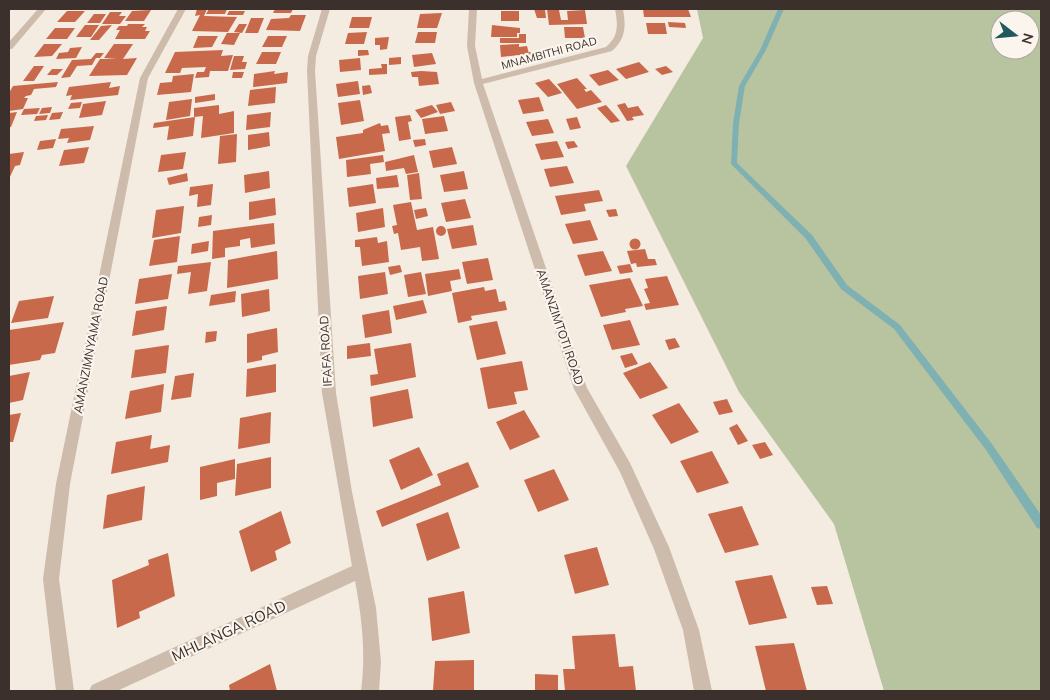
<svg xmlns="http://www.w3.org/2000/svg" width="1050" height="700" viewBox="0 0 1050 700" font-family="Mulish,sans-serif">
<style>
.green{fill:#b8c4a0;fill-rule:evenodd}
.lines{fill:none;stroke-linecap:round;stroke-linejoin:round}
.stream{fill:#7fb0b2;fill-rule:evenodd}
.building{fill:#c8694b}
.street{fill:#cdbbac;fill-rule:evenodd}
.labels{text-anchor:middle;stroke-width:4.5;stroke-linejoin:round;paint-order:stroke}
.far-street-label{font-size:11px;fill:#3b302b;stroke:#fbf5ee}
.street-label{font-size:12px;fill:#3b302b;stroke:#fbf5ee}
.near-street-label{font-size:15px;fill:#3b302b;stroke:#fbf5ee}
</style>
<rect width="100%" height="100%" fill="#f4ebe1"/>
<!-- green -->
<path class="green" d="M697,9h344v682h-157l-50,-167 -95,-132 -113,-226 77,-128zM1000,20h30v30h-30z"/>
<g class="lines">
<!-- stream -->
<path class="stream" d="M778,9h6l-18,41 -21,36 -6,37 -2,40 75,72 35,50 53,40 92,119 49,71v14l-4,-1 -51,-78 -92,-121 -53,-40 -35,-50 -75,-75 2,-41 6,-37 21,-36z"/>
</g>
<!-- building -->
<path class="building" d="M197,9h10l-3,7 33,1 -9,15 -36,-1 8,-16 -5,1z
M209,9h18l-2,5h-19z
M275,9h18l-2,4h-18z
M534,9h11l1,9h-9z
M547,9l12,1 2,10h7l-1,-9 18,-1 2,14 -38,1z
M643,9h45l3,8h-47z
M151,10l-7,11h-19l7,-10z
M67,11h18l-10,11h-18z
M229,11h16l-2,4h-16z
M501,11h18v10h-18z
M110,12h12l-3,4h7l-6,8h-18z
M442,13l-5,15h-20l3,-14z
M94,14h12l-6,9h-13z
M291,15h15l-6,16 -34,-1 5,-11 18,-1z
M352,17h20l-3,11h-20z
M251,18h13l-6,15h-13z
M668,22l17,1 1,5 -17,-1z
M646,23h19l2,11h-19z
M128,24h17l-3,3h5l-2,4h5l-5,8h-30l5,-9h-4l3,-4h8z
M239,24h8l-5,9 -8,-1z
M85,25h14l-8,12h-15z
M112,25l-13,15h-9l11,-14z
M492,25l28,3v5h-3v4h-26z
M564,27h19l2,11h-20z
M55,28h20l-8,11h-21z
M367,32l-3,12h-19l3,-11z
M418,32h19l-2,11h-20z
M227,33h13l-6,12 -13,-1z
M519,34h7v9h-26v-5h19z
M198,36h20l-6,11 -19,1z
M268,36h19l-5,11h-20z
M389,37l-2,12 -7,1v-5h-5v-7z
M44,44h18l-10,12 -18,1z
M114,44h19l-10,15 14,-1 -10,17 -38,1 11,-17h17l-13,-1z
M519,44v3l8,-1 2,8 -28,3 -1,-12z
M82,47l-6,11 -20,1 3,-6 9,-1 2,-4z
M223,50l-2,6 12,-1 -5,16h-18l-1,6 -14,1 2,-6h7l2,-5 -24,1 -2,5h-15l10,-21z
M358,50h10l1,5 -11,1z
M262,52h19l-5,12h-20z
M529,52h11l1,6h-11z
M96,53h8l-4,5h-4l-4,7 -15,1 -7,11 -9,1 11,-18 19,-1z
M432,53l4,11 -22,3 -2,-12z
M234,56h10l-2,6h5l-2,7 -15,1z
M401,57v7l-12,1v-7z
M360,58l1,12 -21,2 -1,-12z
M639,62l10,10 -23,7 -10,-10z
M381,64h6v10l-18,1v-6l13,-1z
M34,66h10l-10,15h-11z
M666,66l7,6 -11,3 -7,-6z
M52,69h11l-6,6h-10z
M608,70l11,10 -20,6 -10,-11z
M275,71l-1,3 14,-2 -1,11 -34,4 1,-13z
M421,71l16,1 2,12 -20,2 -1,-9h-6l-1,-5z
M233,72h11l-2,6h-10z
M194,74l-3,18 -34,3 3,-12 12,-1 1,-6z
M577,78l10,11h-3l2,3 5,-2 11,12 -25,7 -20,-25z
M549,79l13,14 -14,4 -13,-14z
M358,81l2,13 -22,3 -2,-13z
M58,82l-2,5 -22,2 -3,6 -5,1 -2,2h4l-5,11 -14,2v-18l4,-7z
M111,82l-2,6 11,-2 -2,9 -48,5 2,-5 -6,1 3,-9z
M370,85l2,8 -9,2 -1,-9z
M276,87l-1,16 -27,3 2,-16z
M215,94v6l-20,3v-6z
M539,97l5,14 -21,3 -5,-14z
M192,99l-2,17 -24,4 3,-18z
M360,100l4,21 -23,4 -3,-22z
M106,101l-4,14 -23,3 4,-14z
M82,102l-2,6 -12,1 3,-6z
M451,102l4,9 -15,3 -4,-9z
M625,103l3,5 10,-2 6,9 -12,2 2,3 -7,1 -10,-16z
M219,105v9l15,-3v22l-33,5 2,-22 -9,1v-9z
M432,105l6,7 -17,6 -6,-8z
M606,105l14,16 -9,2 -14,-15z
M52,107l-2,6 -11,1 3,-6z
M40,108l-3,6 -16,1 3,-6z
M17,112l-6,15h-2v-14z
M63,112l-3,7 -11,1 3,-7z
M271,112l-1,15 -24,3 1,-15z
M48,115l-2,5 -12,1 2,-5z
M410,115l2,6 -4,1 3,17 -12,2 -4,-24z
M444,116l4,15 -23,3 -3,-15z
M195,117l-2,19 -26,4 2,-14 -16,2 1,-5z
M577,117l4,11 -11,2 -4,-11z
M548,119l6,14 -22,3 -6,-14z
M380,123l1,3 7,-1 2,8 -8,1 3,17 -46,8 -3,-22 27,-4v-3z
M94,126l-4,14 -23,3 2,-5 -11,1 3,-10z
M269,132l1,14 -22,4v-15z
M237,134l-1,28 -18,2 2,-28z
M56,139l-3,9 -16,2 3,-9z
M425,139l1,6 -11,2 -2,-7z
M557,141l7,16 -23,3 -6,-16z
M574,141l4,6 -10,2 -3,-7z
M89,147l-5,16 -25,3 5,-16z
M452,147l5,17 -24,4 -4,-17z
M24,152l-4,13 -5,1 -6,13v-25z
M186,152l-3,17 -25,3 3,-17z
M383,155l1,7 -14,2 1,10 -24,3 -1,-17z
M414,155l4,17 -12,2 -2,-6 -18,3 -1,-9z
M567,166l7,17 -24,4 -6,-18z
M269,171l1,17 -25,5 -1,-18z
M464,171l4,18 -24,3 -4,-17z
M187,173l1,8 -19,4 -2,-7z
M419,173l3,26 -12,1 -3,-25z
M397,175l2,12 -22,2 -1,-11z
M213,184l-2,21 -14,2 1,-13 -9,2 1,-9z
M373,184l3,19 -27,4 -2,-19z
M599,190l4,11 -19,3 2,7 -25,4 -6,-19z
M275,198l1,17 -27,5v-18z
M465,199l6,19 -25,4 -5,-19z
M411,202l6,28 16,-3 6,32 -17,2 -2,-14 -19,3 -3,-17 -4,1 -2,-8 5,-1 -4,-20z
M184,206l-3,27 -29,5 4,-28z
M383,208l2,19 -27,5 -2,-19z
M426,208l2,8 -12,3 -2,-9z
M616,209l2,7 -9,1 -3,-7z
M212,215l-1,10 -13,2 1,-10z
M590,220l8,20 -25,4 -8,-20z
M274,223l1,21 -24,4 -1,-10 -10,2v6l-15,2v9l-13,2 1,-28z
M473,225l4,20 -25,4 -5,-20z
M436 231a5 5 0 1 1 10 0a5 5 0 1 1-10 0Z
M180,236l-3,26 -28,4 5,-26z
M377,237l1,6 9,-2 2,21 -27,4 -2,-19h-5v-7z
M629.5 244a5.5 5.5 0 1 1 11 0a5.5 5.5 0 1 1-11 0Z
M209,241l-1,10 -17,3 1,-10z
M645,249l3,10h7l2,6 -20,2 -1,-4 -5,1 -4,-13z
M277,251l1,28 -51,9 1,-28z
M603,251l9,20 -27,5 -8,-21z
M488,258l5,22 -26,4 -5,-22z
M211,262l-4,29 -19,3 3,-22 -14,2 1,-8z
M630,264l3,8 -13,2 -3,-8z
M400,265l2,7 -12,3 -2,-8z
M459,269l2,10 -11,2 2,10 -24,5 -3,-22z
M385,272l3,22 -28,5 -2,-23z
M421,272l5,22 -18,3 -4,-22z
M172,274l-4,25 -33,5 4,-25z
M667,276l12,29 -33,5 -2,-6 6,-1 -6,-14 4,-1 -3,-9z
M630,278l13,28 -18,3 1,3 -25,5 -12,-32z
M484,287l1,4 11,-2 3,13 6,-1 2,9 -36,6 1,4 -14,3 -6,-30z
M269,289l1,22 -28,6 -1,-23z
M236,291l-1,11 -26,4 2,-11z
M54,296l-6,22 -37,5 8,-22z
M423,300l4,13 -31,7 -3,-14z
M167,306l-3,24 -32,6 4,-25z
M389,310l3,23 -27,5 -3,-23z
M630,320l10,25 -28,5 -9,-25z
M497,321l9,33 -29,6 -8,-34z
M64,322l-9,31 -13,2 -2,5 -31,5v-35z
M277,328l1,24 -16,4v4l-15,3v-29z
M217,331l-1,10 -11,2 1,-11z
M675,338l5,9 -11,3 -4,-10z
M370,343l1,13 -24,3v-13z
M411,343l5,34 -45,9 -1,-11 8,-1 -4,-25z
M169,345l-3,28 -35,5 4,-28z
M632,353l6,11 -13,4 -5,-12z
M522,361l6,29 -14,2 3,12 -29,5 -8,-41z
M650,362l18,26 -28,11 -17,-26z
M276,364v28l-30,5 1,-28z
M30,372l-7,28 -14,3v-27z
M194,373l-3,24 -20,3 4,-24z
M164,384l-3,28 -36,7 5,-28z
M408,389l5,29 -40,9 -3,-30z
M727,399l6,13 -14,3 -6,-13z
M679,403l20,29 -28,12 -19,-29z
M524,410l16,27 -30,13 -14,-28z
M271,412l-1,31 -32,6 2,-31z
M21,413l-8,29h-4v-27z
M737,424l11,17 -10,4 -9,-17z
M152,435l-2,14 20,-4 -2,17 -57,12 5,-32z
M765,442l8,13 -13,4 -8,-14z
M419,447l14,28 -32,15 -12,-30z
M712,451l17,32 -32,10 -17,-32z
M271,457v31l-36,8 2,-32z
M235,459v20l-18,4v13l-17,4v-33z
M468,462l11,25 -97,40 -6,-16 65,-26 -4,-11z
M554,469l15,31 -31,12 -14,-32z
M145,486l-3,34 -39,9 4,-34z
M742,506l17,39 -34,8 -17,-39z
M281,511l10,32 -16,8 2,9 -26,12 -12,-41z
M448,512l12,36 -33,13 -11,-37z
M597,547l12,38 -34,9 -11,-39z
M168,553l7,43 -36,16 1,6 -23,10 -5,-48 37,-15 -1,-5z
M772,575l15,43 -38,7 -14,-44z
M827,586l6,18 -16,1 -6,-18z
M464,591l6,42 -38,8 -4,-43z
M615,634l4,33 14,-1 3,25h-71l-2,-22h12l-3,-33z
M794,643l13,48h-41l-11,-45z
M474,660v31h-41l2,-30z
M270,664l7,27h-47l-1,-6z
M535,674l23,1v16h-23z"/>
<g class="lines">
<!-- street -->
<path class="street" d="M38,9h8l-34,40h-3v-7z
M178,9h8l-38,69 -78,406 -11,95 15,112h-18l-13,-112 13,-95 84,-406z
M322,9h8l-14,47 -1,15 21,322 16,99 24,116 5,54 -2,29h-18c5,-37 1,-73 -6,-110l-238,110h-28l3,-6 260,-119 -30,-173 -15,-322 1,-15z
M469,9h8l-2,37 7,33 124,-32c13,-11 12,-22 9,-38h8c3,18 3,29 -11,42l-129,33 104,304 43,75 39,84 30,83 13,61h-18l-11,-61 -29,-81 -34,-77 -46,-83 -100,-306 -7,-37z"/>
</g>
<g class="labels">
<!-- far-street labels -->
<g class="far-street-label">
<text transform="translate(549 53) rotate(-15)" y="4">MNAMBITHI ROAD</text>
</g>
<!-- street labels -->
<g class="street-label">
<text transform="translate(560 327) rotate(71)" y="4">AMANZIMTOTI ROAD</text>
<text transform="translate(91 345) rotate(-79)" y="4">AMANZIMNYAMA ROAD</text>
<text transform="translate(326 351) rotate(-93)" y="4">IFAFA ROAD</text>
</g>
<!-- near-street labels -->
<g class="near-street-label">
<text transform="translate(229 631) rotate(-25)" y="5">MHLANGA ROAD</text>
</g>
</g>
<!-- border -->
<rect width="1050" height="700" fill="none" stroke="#3b302b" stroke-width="20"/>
<!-- north arrow -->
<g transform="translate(1015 35) rotate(106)"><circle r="24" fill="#fbf5ee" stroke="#aea6a0"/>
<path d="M0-4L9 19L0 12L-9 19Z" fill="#1f5a5e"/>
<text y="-8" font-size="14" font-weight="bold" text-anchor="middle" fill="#3b302b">N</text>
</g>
</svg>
